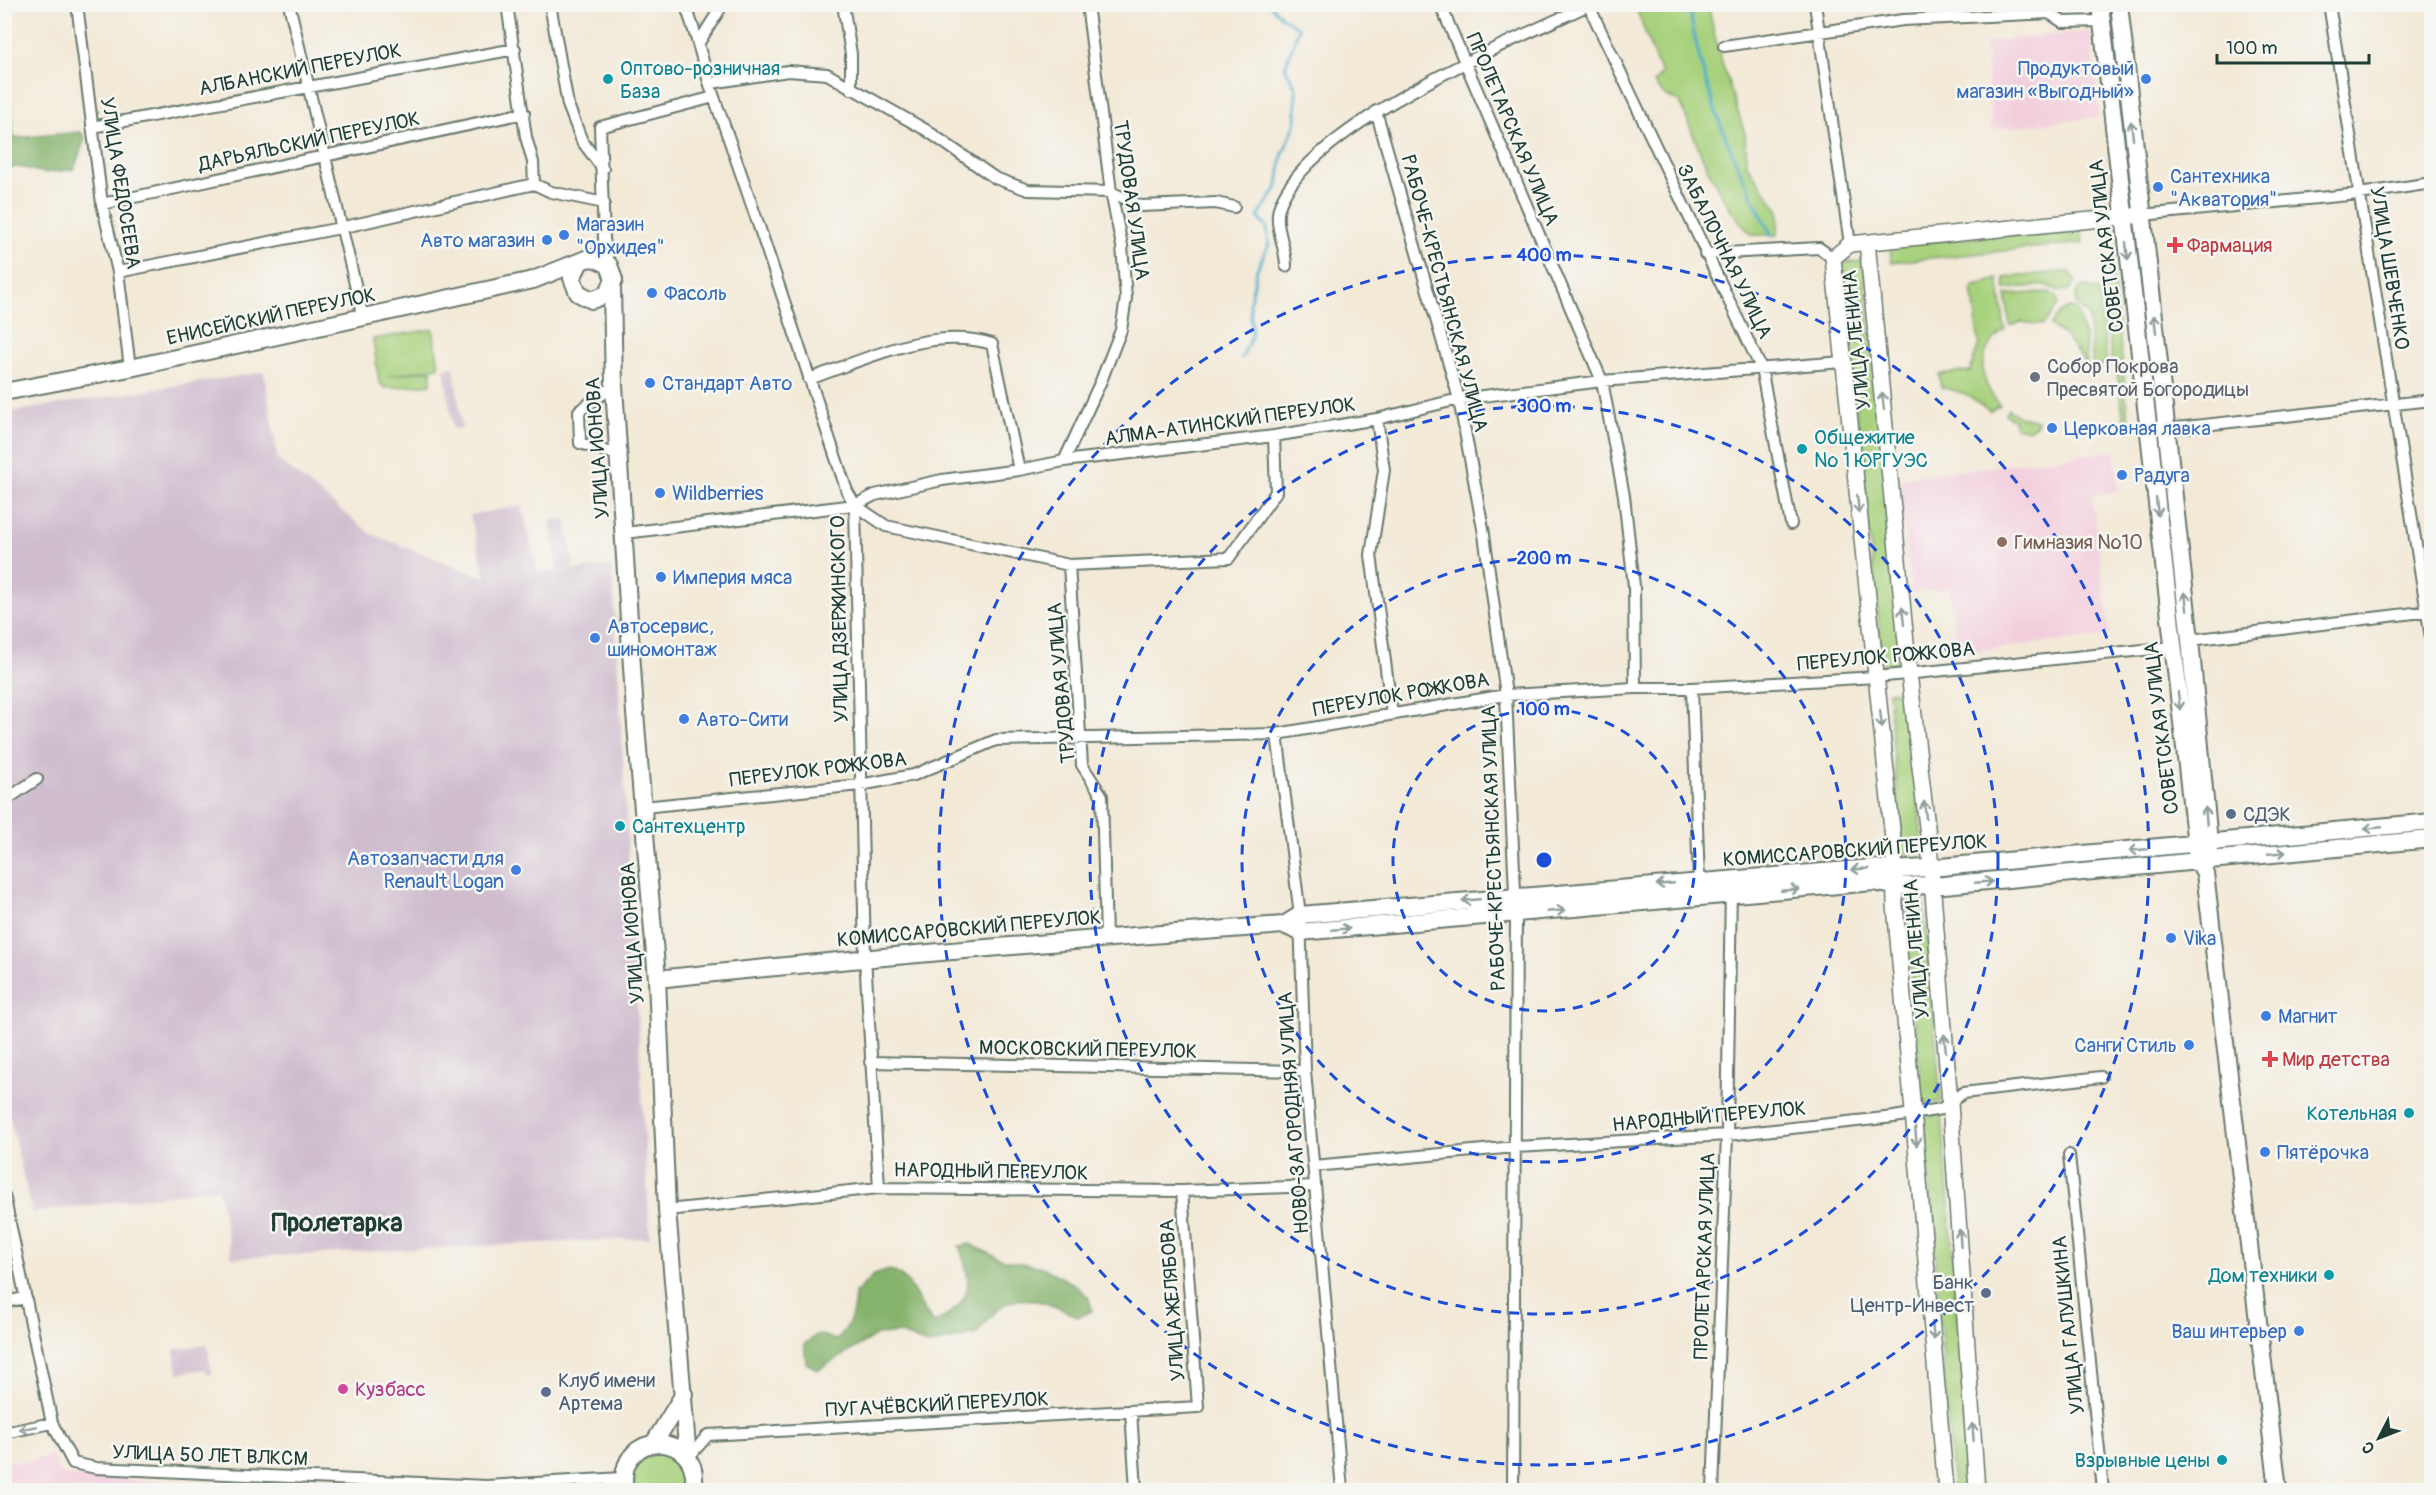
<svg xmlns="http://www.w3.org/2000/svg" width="2436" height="1495" viewBox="0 0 2436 1495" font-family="Pangolin,sans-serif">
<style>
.built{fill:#f3cfde}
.industrial{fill:#cfbdce}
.green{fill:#a7d17c;stroke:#638758;stroke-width:1.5}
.forest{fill:#85b36c;stroke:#527850;stroke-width:1.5}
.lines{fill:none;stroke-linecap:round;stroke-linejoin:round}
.stream{stroke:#4bacca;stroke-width:3}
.minor-casing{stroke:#69796d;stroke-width:14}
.secondary-casing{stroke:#69796d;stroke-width:18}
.primary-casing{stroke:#69796d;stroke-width:20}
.minor{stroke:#fff;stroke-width:10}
.secondary{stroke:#fff;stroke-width:15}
.primary{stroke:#fff;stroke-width:16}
.oneway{stroke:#8f9e9a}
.ring{fill:none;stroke:#1d4ed8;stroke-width:3;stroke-dasharray:10 8}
.culture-dot{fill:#0f9aa8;stroke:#f6f6f2;stroke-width:2}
.shop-dot{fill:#3f7fe0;stroke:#f6f6f2;stroke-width:2}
.health-dot{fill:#e0444e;stroke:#f6f6f2;stroke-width:2}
.worship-dot{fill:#6b7280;stroke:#f6f6f2;stroke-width:2}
.education-dot{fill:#8d6e63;stroke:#f6f6f2;stroke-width:2}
.service-dot{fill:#5c6f8a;stroke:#f6f6f2;stroke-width:2}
.hotel-dot{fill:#d1479c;stroke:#f6f6f2;stroke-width:2}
.labels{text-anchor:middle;stroke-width:5;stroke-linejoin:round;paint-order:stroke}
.culture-label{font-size:20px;fill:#0d838f;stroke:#f6f6f2;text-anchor:start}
.shop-label{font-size:20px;fill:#366cbe;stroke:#f6f6f2;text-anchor:start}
.street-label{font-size:20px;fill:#1f3d34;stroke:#f6f6f2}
.health-label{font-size:20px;fill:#be3a42;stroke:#f6f6f2;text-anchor:start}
.worship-label{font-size:20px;fill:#5b616d;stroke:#f6f6f2;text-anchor:start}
.education-label{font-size:20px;fill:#785e54;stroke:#f6f6f2;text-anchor:start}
.service-label{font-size:20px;fill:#4e5e75;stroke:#f6f6f2;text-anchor:start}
.hotel-label{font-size:20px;fill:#b23c85;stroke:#f6f6f2;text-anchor:start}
.district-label{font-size:26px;font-weight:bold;fill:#1f3d34;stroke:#f6f6f2}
.centre{fill:#1d4ed8;stroke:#f6f6f2;stroke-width:3}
.ring-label{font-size:18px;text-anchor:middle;font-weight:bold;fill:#1d4ed8;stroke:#f6f6f2;stroke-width:5;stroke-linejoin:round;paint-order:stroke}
</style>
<rect width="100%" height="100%" fill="#f6f6f2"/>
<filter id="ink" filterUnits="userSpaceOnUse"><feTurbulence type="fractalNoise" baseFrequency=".0167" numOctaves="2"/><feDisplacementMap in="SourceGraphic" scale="12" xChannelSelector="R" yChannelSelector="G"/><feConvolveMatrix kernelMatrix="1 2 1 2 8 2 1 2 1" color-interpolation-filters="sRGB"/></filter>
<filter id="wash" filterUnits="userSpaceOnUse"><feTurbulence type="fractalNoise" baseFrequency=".008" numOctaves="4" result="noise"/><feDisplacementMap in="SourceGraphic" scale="24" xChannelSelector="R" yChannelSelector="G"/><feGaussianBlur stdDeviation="1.35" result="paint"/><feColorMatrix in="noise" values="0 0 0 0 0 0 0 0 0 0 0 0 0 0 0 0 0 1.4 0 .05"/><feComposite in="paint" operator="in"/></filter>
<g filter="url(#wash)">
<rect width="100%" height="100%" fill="#f3e9d7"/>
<!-- built -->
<path class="built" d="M2091,31l8,86 -107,12 -7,-87z
M2114,451l5,41 -27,3 18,140 -152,18 -9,-65 -38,5 -11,-115z
M53,1455l8,20 151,10 1,5h-208v-29l7,-1 8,3z"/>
<!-- industrial -->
<path class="industrial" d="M454,367l8,61 -9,1 -9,-60z
M264,372l14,88 93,74 115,44 -16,-63 52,-9 16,67 20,-2 -8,-50 16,-2 8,49 -15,3 53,-5 38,672 -418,20 -14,-70 -186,25 -23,-98 -5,-44v-658z
M207,1344l5,30 -5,1 -1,-6 -28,4 -4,-23z"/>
<!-- green -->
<path class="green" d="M1635,5h73l10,45 27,84 2,31 32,46 -1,24h-26c-35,-34 -55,-89 -72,-134l-15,-5 -11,-13 8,-10 -6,-11z
M2081,227l2,16 -192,19 -1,-16z
M1863,261l42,403 -22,2 -42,-403z
M2108,265h4l17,161 -4,3 -9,-64h-4l-8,-80 5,-4z
M2068,271l8,11 -7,8 -10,1 -14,-6 -40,4 -1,-11z
M1998,279l7,51c-29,20 -28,50 -5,75l-10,6 -24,-17 -25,-7 -2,-13 31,-3 9,-27 -7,-57z
M2082,286l17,4 8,75h-14l-5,-50 -12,-12v-10z
M2049,292l8,5 2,7 -16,21 -21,-3 -12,4 -4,-31z
M2069,308l8,1 8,29 2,28 -24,-32 -13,-8 10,-13z
M433,329l6,38 -51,9 43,-6v14l-46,4 -6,-6 -6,-43z
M2008,409l10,7 20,5 -1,3 -8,6 -14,-3 -1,-7 -9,-6z
M1908,690l15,163 -20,2 -15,-163z
M2180,853l1,5 -233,21 -1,-5z
M1924,899l17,203 -19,2 -17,-203z
M1942,1115l29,375h-18l-29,-374z
M658,1453l18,9 6,18 -3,10h-46l-3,-16 11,-16z"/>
<!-- forest -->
<path class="forest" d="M5,56l9,82 67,-6 4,6 -11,31 -29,4 -26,-6 -14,1z
M970,1244l30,15 42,8 34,18 13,13 3,13 -13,6c-44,-20 -72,-32 -102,17l-48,11 -30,-12 -22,2 -59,35 -12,-7 -2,-19 14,-10 18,6c15,-14 18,-27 19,-47l19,-18 16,-5c26,10 26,35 44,53 40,-20 39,-39 25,-77z"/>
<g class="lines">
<!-- stream -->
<path class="stream" d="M1689,4c11,82 45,160 83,232
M1242,358l10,-23 -2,-33 7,-33 12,-25 -2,-16 -9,-11 20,-31 4,-30 14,-34v-34l-11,-21 14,-39 -17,-11 -13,-13"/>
</g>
</g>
<g filter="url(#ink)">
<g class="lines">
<defs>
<path id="minor" d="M77,4l25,200 16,68 12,96
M289,4l74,314
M507,4l19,133 7,25 1,22 17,8 53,11
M550,4l18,101 14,36 21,28
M685,4c12,31 19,65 30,96 47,129 88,261 132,391l8,14 10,452 14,231
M843,4l8,50v35
M1440,4l162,377 22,115 10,90 1,102
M1588,4l173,364 30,156
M1815,4l35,240
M2329,4l103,640
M698,44l25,-40
M1724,46l179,-26 146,-7 14,9 39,-1
M711,83l77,-12 39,3 99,56 69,48 33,12 83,2 30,14 75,-3 18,4
M1376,111l83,288 25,135 22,161 10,219 -3,576
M92,127l423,-78
M102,204l422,-91
M2142,215l217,-21 73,-11
M1705,254l114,-6 14,10
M609,265l-5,-26 -4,-112 114,-30
M1286,266c0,-19 -12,-40 -7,-58 25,-81 235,-168 310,-203
M118,272l222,-44 194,-44
M809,379c58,-20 122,-53 183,-35l27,126
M614,386l-35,25 1,32 38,12
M1377,419l7,51 -13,85 21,159
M2167,429l265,-29
M1064,461l37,-80 20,-51 5,-32 -4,-52 -11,-54 -24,-188
M855,505l31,21 183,39 160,-7 47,-66 -2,-56
M625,533l230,-28 20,-10 67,-15 77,-10 45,-9 210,-25 103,-17 82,-20 143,-18 241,-19
M1069,565l13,200 20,31 4,142
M2190,640l241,-29
M1692,688l7,193
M1277,734l23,181 5,156 37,419
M4,801l33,-22
M643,807l217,-22 54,-10 82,-35 281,-6 229,-39 129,-7h57l184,-11 297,-30
M870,1062l435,9
M2069,1155l34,335
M1314,1166l201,-19 212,-12 167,-18 47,-8 22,-16 138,-16
M4,1195l48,228 21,40 23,5 390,18 137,-8
M667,1210l212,-22 303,3 133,-5
M4,1302l22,-4
M1131,1411l5,79
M4,1433l48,-10
M688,1458l20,-23 490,-28 -16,-216
M1713,1490l14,-355 4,-247"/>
<path id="secondary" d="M1867,242l42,431 20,171 21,259 27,387
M610,1490l13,-12
M1946,1490l-51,-585 -1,-56 -61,-591 17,-14 292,-29"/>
<path id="primary" d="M2100,4l96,841 2,16 7,12 73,617
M2119,4l71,636 20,213
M612,288l2,98 21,327 22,266 10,231 21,248
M4,392l126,-24 403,-88 53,-21 8,-1 15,7 5,15 -7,14 -15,6 -14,-7 -6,-15 7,-14
M1284,925l16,-10 572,-47 22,2 47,-3 491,-45
M657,979c209,-22 418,-39 627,-54l16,7 573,-50 21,4 50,-1 488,-46
M654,1443l30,-49
M625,1490c-11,-63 80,-60 68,0"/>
</defs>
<!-- minor casing -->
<use href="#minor" class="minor-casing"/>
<!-- secondary casing -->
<use href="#secondary" class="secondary-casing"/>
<!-- primary casing -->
<use href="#primary" class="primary-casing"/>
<!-- minor -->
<use href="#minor" class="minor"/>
<!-- secondary -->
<use href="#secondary" class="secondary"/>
<!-- primary -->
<use href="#primary" class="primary"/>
</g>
<!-- one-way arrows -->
<defs><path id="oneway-shaft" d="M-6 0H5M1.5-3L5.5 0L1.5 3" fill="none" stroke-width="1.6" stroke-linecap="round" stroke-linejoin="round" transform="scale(1.5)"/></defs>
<g class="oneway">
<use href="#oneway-shaft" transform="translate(2132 130) rotate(-97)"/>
<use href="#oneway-shaft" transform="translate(2127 251) rotate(83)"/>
<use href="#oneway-shaft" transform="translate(2155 324) rotate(-97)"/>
<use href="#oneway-shaft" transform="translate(1883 401) rotate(-96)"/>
<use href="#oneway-shaft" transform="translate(1858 504) rotate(84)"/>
<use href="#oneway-shaft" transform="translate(2157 507) rotate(84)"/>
<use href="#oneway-shaft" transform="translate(2186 601) rotate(-97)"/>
<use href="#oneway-shaft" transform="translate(1903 616) rotate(-96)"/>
<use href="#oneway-shaft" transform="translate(2179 701) rotate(83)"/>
<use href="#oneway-shaft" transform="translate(1881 719) rotate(84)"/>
<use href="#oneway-shaft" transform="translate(1925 810) rotate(-97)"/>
<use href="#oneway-shaft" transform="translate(2206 816) rotate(-95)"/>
<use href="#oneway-shaft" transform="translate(2373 828) rotate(175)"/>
<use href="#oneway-shaft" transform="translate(2138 850) rotate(175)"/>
<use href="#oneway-shaft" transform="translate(2277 853) rotate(-5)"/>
<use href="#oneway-shaft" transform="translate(1860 869) rotate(176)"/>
<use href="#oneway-shaft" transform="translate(1984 882) rotate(-5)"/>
<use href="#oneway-shaft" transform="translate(1665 884) rotate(175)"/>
<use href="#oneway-shaft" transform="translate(1790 890) rotate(-5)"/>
<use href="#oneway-shaft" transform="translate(1471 900) rotate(175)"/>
<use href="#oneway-shaft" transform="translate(1556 911) rotate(-5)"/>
<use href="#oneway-shaft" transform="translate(1341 929) rotate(-5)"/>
<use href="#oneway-shaft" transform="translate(1945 1043) rotate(-95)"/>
<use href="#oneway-shaft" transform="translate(1916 1137) rotate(85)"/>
<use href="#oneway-shaft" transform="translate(1960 1238) rotate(-94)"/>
<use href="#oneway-shaft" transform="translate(1933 1331) rotate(85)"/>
<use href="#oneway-shaft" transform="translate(28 1428) rotate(169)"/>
<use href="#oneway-shaft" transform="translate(1973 1432) rotate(-94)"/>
</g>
</g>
<!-- distance rings -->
<g class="ring">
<circle cx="1544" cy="860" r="151"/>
<circle cx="1544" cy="860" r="302"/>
<circle cx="1544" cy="860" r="454"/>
<circle cx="1544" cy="860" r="605"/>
</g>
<!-- markers -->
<g class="culture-dot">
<circle cx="608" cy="79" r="6"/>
<circle cx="1802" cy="449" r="6"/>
<circle cx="620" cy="826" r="6"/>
<circle cx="2409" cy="1113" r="6"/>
<circle cx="2329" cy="1275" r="6"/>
<circle cx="2222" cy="1460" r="6"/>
</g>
<g class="shop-dot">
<circle cx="2146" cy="79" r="6"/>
<circle cx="2158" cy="187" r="6"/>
<circle cx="564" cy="235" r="6"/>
<circle cx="547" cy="240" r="6"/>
<circle cx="652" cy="293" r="6"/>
<circle cx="650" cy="383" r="6"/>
<circle cx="2052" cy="428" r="6"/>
<circle cx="2122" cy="475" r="6"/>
<circle cx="660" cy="493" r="6"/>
<circle cx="661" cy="577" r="6"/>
<circle cx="595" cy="638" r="6"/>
<circle cx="684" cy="719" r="6"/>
<circle cx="516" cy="870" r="6"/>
<circle cx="2171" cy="938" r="6"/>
<circle cx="2266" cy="1016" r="6"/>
<circle cx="2189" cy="1045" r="6"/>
<circle cx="2265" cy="1152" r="6"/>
<circle cx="2299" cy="1331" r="6"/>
</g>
<g class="health-dot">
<path d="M2172 236h6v6h6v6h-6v6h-6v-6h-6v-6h6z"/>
<path d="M2267 1050h6v6h6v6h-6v6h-6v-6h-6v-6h6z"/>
</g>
<circle class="worship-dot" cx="2035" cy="377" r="6"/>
<circle class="education-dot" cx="2002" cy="542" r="6"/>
<g class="service-dot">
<circle cx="2231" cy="814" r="6"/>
<circle cx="1986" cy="1293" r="6"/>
<circle cx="546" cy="1392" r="6"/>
</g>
<circle class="hotel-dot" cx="343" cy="1389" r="6"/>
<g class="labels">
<!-- culture labels -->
<g class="culture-label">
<text x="620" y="75">Оптово-розничная<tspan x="620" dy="23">База</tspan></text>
<text x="1814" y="444">Общежитие<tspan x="1814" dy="23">№ 1 ЮРГУЭС</tspan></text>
<text x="632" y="833">Сантехцентр</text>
<text x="2397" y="1120" text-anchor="end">Котельная</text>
<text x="2317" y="1282" text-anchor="end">Дом техники</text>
<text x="2210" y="1467" text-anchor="end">Взрывные цены</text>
</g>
<!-- shop labels -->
<g class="shop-label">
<text x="2134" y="75" text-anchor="end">Продуктовый<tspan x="2134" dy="23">магазин «Выгодный»</tspan></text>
<text x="2170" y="183">Сантехника<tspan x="2170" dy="23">"Акватория"</tspan></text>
<text x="576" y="231">Магазин<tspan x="576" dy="23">"Орхидея"</tspan></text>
<text x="535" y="247" text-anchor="end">Авто магазин</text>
<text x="664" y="300">Фасоль</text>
<text x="662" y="390">Стандарт Авто</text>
<text x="2064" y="435">Церковная лавка</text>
<text x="2134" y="482">Радуга</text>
<text x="672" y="500">Wildberries</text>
<text x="673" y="584">Империя мяса</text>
<text x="607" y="633">Автосервис,<tspan x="607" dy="23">шиномонтаж</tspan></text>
<text x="696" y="726">Авто-Сити</text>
<text x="504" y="865" text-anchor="end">Автозапчасти для<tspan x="504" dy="23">Renault Logan</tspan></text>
<text x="2183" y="945">Vika</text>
<text x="2278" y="1023">Магнит</text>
<text x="2177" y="1052" text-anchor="end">Санги Стиль</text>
<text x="2277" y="1159">Пятёрочка</text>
<text x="2287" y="1338" text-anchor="end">Ваш интерьер</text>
</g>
<!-- street labels -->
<g class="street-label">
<text transform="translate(300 69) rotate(-11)" y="7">АЛБАНСКИЙ ПЕРЕУЛОК</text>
<text transform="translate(1513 129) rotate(67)" y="7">ПРОЛЕТАРСКАЯ УЛИЦА</text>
<text transform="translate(309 141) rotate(-12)" y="7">ДАРЬЯЛЬСКИЙ ПЕРЕУЛОК</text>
<text transform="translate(121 183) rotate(81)" y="7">УЛИЦА ФЕДОСЕЕВА</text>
<text transform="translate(1132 200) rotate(82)" y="7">ТРУДОВАЯ УЛИЦА</text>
<text transform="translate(2106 246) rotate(-97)" y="7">СОВЕТСКАЯ УЛИЦА</text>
<text transform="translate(1725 251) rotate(64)" y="7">ЗАБАЛОЧНАЯ УЛИЦА</text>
<text transform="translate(2390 268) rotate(81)" y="7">УЛИЦА ШЕВЧЕНКО</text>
<text transform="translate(1445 293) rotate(75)" y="7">РАБОЧЕ-КРЕСТЬЯНСКАЯ УЛИЦА</text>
<text transform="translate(271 316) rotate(-12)" y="7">ЕНИСЕЙСКИЙ ПЕРЕУЛОК</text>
<text transform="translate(1856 340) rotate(-96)" y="7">УЛИЦА ЛЕНИНА</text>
<text transform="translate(1230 421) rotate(-8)" y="7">АЛМА-АТИНСКИЙ ПЕРЕУЛОК</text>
<text transform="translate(597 448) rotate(-94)" y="7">УЛИЦА ИОНОВА</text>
<text transform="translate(839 619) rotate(-91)" y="7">УЛИЦА ДЗЕРЖИНСКОГО</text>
<text transform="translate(1886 656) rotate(-5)" y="7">ПЕРЕУЛОК РОЖКОВА</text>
<text transform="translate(1061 683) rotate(-95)" y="7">ТРУДОВАЯ УЛИЦА</text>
<text transform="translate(1401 694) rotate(-10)" y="7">ПЕРЕУЛОК РОЖКОВА</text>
<text transform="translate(2161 728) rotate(-97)" y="7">СОВЕТСКАЯ УЛИЦА</text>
<text transform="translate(818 769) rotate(-7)" y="7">ПЕРЕУЛОК РОЖКОВА</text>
<text transform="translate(1493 848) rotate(-92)" y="7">РАБОЧЕ-КРЕСТЬЯНСКАЯ УЛИЦА</text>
<text transform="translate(1855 850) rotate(-4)" y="7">КОМИССАРОВСКИЙ ПЕРЕУЛОК</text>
<text transform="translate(969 928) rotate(-5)" y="7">КОМИССАРОВСКИЙ ПЕРЕУЛОК</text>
<text transform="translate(632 933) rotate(-94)" y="7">УЛИЦА ИОНОВА</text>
<text transform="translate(1916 949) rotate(-95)" y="7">УЛИЦА ЛЕНИНА</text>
<text transform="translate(1088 1049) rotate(1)" y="7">МОСКОВСКИЙ ПЕРЕУЛОК</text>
<text transform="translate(1293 1113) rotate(-94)" y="7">НОВО-ЗАГОРОДНЯЯ УЛИЦА</text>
<text transform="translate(1709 1116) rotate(-5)" y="7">НАРОДНЫЙ ПЕРЕУЛОК</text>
<text transform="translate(991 1171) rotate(1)" y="7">НАРОДНЫЙ ПЕРЕУЛОК</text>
<text transform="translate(1704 1256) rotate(-88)" y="7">ПРОЛЕТАРСКАЯ УЛИЦА</text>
<text transform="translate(1172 1300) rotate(-94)" y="7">УЛИЦА ЖЕЛЯБОВА</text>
<text transform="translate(2068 1325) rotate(-96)" y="7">УЛИЦА ГАЛУШКИНА</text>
<text transform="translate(937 1404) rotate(-3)" y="7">ПУГАЧЁВСКИЙ ПЕРЕУЛОК</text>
<text transform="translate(210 1455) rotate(2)" y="7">УЛИЦА 50 ЛЕТ ВЛКСМ</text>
</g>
<!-- health labels -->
<g class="health-label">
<text x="2187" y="252">Фармация</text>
<text x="2282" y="1066">Мир детства</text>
</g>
<!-- worship labels -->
<g class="worship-label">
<text x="2047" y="373">Собор Покрова<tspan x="2047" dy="23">Пресвятой Богородицы</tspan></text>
</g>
<!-- education labels -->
<g class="education-label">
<text x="2014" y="549">Гимназия №10</text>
</g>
<!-- service labels -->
<g class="service-label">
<text x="2243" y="821">СДЭК</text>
<text x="1974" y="1289" text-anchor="end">Банк<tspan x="1974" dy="23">Центр-Инвест</tspan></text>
<text x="558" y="1387">Клуб имени<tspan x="558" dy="23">Артема</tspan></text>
</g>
<!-- hotel labels -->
<g class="hotel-label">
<text x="355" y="1396">Кузбасс</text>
</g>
<!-- district labels -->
<g class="district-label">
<text x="337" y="1231">Пролетарка</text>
</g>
</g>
<circle cx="1544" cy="860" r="9" class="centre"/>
<g class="ring-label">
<text x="1544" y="261">400 m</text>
<text x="1544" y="412">300 m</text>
<text x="1544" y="564">200 m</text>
<text x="1544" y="715">100 m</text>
</g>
<!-- margin -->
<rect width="2436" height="1495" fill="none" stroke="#f6f6f2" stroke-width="24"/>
<!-- north arrow -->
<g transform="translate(2379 1438) rotate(228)" stroke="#f6f6f2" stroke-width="4.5" paint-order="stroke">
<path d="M0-4.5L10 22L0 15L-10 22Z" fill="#1f3d34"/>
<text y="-9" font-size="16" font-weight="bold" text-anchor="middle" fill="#1f3d34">С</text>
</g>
<!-- scale -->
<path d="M2217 54v9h152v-9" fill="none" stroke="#1f3d34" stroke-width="3"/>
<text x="2226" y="54" font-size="18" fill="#1f3d34" stroke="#f6f6f2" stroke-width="4.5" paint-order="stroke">100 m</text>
</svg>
